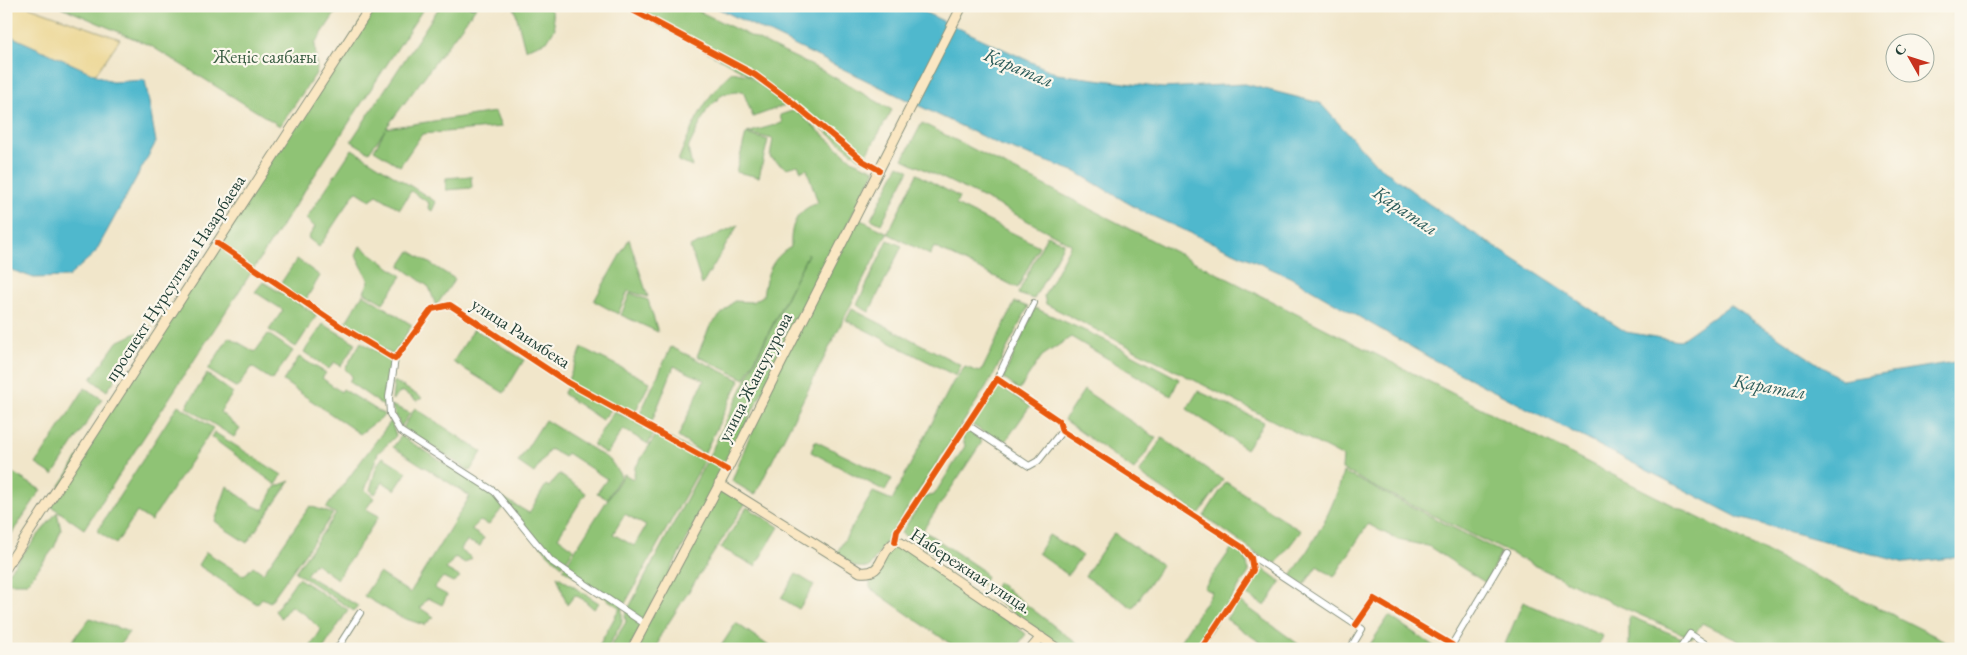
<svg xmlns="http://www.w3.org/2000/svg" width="1967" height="655" viewBox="0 0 1967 655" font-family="'EB Garamond',serif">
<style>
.green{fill:#8fc374;stroke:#578054;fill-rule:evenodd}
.sand{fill:#eeda9e;stroke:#868c69}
.water{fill:#50b8cd;stroke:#387a80}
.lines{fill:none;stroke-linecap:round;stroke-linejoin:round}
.street-casing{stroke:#88927f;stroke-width:8}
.secondary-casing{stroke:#88927f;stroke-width:11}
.street{stroke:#fff;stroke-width:6}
.secondary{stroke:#fae7c3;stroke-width:9}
.cycleway-casing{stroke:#fbf7ec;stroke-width:9}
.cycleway{stroke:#e8590c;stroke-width:6}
.labels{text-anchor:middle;stroke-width:4.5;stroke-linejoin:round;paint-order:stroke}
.park-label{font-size:18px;fill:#3b5e44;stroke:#fbf7ec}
.street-label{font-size:18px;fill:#1f3d34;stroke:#fbf7ec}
.water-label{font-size:19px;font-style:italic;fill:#2b5c5a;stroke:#fbf7ec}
</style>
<rect width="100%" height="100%" fill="#fbf7ec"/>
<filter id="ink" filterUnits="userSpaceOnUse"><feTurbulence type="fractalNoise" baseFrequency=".02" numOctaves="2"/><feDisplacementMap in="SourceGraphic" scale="10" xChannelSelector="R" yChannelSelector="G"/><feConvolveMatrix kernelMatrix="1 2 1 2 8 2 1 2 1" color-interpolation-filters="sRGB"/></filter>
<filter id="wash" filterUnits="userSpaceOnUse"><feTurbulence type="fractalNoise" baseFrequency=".0096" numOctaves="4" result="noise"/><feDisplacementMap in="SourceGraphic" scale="20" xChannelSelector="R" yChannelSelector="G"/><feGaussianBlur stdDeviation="1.12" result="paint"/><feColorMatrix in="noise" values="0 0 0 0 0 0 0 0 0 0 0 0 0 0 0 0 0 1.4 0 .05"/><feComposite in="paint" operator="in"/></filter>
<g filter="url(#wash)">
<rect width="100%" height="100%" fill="#f1e6ca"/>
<!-- green -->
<path class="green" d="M59,6h281l-25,38 2,28 -37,54 -129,-80z
M371,6h54l-341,523 -36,-25z
M440,6h37l-91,122 109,-16 6,15 -79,7 -22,32 -26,-16 11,-20 -16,22 -18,-11z
M514,6h33l5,6 3,16 -8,13 -22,8z
M625,6h63l135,65 69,39 -29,51 -97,-77z
M732,72l16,3 38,30 -33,12 -10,-26 -20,3 -16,16 -19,38 4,19 -14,-6c12,-31 28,-67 54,-89z
M795,110l58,51 22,9 -169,333 -77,146h-20l17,-27 -1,-7 80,-151 103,-210 -63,125 -48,-23 13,-30 24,-25 18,1 11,-6c3,-21 8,-38 28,-49 -1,-21 5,-37 27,-44l-11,-34 -6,2 -3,-6 -12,3 -16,-11 3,-18 -26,-6 35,-10 -2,-8z
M922,123l671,342 368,184h-206l-53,-26 -10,15 -99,-44 -222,-109 -29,-16 1,-12 -9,-5 -288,-148 -2,-8 27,-52 -77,-41 -91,-44z
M746,134l22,6 -9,37 -23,-5z
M352,149l84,53 -4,9 -4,-3 1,-5 -18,-12 -11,18 -23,-14 -7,5 -14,-9 -37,56 -11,-9 7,-11 -9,-8z
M899,165l10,5 -28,54 -10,-5z
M917,174l42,23 -3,8 83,41 -21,42 -84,-41 -4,8 -43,-22 -132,262 -23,-14 40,-102 83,-162 33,16z
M471,176l1,12 -26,2v-12z
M738,225l-36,60 -12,-38z
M1047,235l17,8 -30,56 -16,-5z
M629,239l19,58 -20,-6 -10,23 -24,-13z
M888,240l14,6 -33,66 -12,-7z
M360,246l42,30 -19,27 -19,-11 5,-11 -13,-26z
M410,251l45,28 -19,27 -7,-19 -29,-21z
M297,259l23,17 -15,25 -26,-15z
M263,282l54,33 -21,32 -27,-17 14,-20 -28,-18z
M630,293l18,7 10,32 -37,-17z
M363,294l49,31 -19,30 -49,-30z
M1015,302l13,5 -35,69 -124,192 -13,-1 -20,-13 37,-62 19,8 61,-118 12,-15 14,5 4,-4z
M1035,308l72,33 72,38 -8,17 -100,-59 -29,19 -23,34 -16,-12z
M852,309l109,56 -5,11 -110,-56z
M323,324l33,19 -15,23 -7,-4 -5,7 -25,-17z
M152,326l-45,65 -16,-12 26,-37z
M474,329l50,31 -20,33 -51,-31z
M268,334l25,17 -21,29 -20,-13 -15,21 -29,-18 21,-33 26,15z
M361,342l30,18 -6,47 -36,-25 3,-6 -7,-7z
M671,347l69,33 -36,74 -26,-17 26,-57 -30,-14 -22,55 -13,-5z
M582,348l68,34 -18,36 -65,-36z
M299,357l27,16 -4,5 19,14 2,-3 42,26 -25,19 -77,-53z
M207,374l26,19 -13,19 20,17 -6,8 -48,-30z
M394,381l28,17 -5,3 -15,-10 -10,9z
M997,384l33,22 -27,39 -32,-21z
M568,386l43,24 -9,10 -39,-26z
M85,388l17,11 -49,76 -17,-11z
M1084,390l72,48 -22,32 -70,-50z
M1198,391l66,31 -18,27 -59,-40z
M178,405l35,23 -62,93 -14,-9 -21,32 -19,-13z
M391,405l19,8 -9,14z
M415,408l67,44 -12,19 -67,-43z
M614,411l41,21 -7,12 -25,-15 -16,25 -14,-9z
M545,420l65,40 11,16 -14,23 -10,-6 10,-14 -40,-26 -3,4 -14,-8 -16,24 -16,-11z
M391,421l5,15 -18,17 -13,37 9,8 -8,11 13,7 -42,63 -22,-16 -9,12 52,31 -4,5 -59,-39 41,-58 -10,-6z
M214,432l68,43 -6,10 -65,-48z
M658,432l48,26 -84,151v13l-15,27h-10l23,-41 -57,-39 61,-95 9,5 2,-11zM625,514l21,12 -12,20 -21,-12z
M966,432l6,1 10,9 -59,88 59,40 4,7 -4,8 -81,-52 24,-36 9,-2 31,-49 -3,-11z
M401,436l81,51 22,19 -15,19 -9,-4 -9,9 13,8 -4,8 -13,-5 -7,9 12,8 -7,5 -10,-6 -9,12 14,8 -7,5 -10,-5 -9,11 13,7 -5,10 -14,-7 -8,10 14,9 -10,8 -24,-8 -36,-21 15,-23 31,20 60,-97 -77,-49z
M1162,438l61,42 -24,34 -60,-41z
M815,441l77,38 -7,12 -74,-39z
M383,457l24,15 -12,18 -12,-8 -8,12 -5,-4 7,-25z
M6,469l35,21 -35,52z
M1343,472l158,80 -15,31 -58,-37 -30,-6 -30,-16 -34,53 -17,-11 -13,19 -14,-7c21,-33 44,-67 53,-106z
M559,474l27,19 -28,44 16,12 -12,17 -15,-13 -45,-56 27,16 17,-28 3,2z
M290,481l-43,62 -22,-14 -10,-8 12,-35 25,19 11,5 12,-23z
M1226,482l75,49 -27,35 -70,-50z
M719,484l28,17 -87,135 -3,13h-22z
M310,506l23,8 -63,88 -8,-4 -5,6 -59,-39 8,-13 38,24 9,-10 10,7z
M747,507l32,20 -24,39 -34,-18z
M57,512l4,18 -7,18 -27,35h-21v-8z
M1114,533l48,32 -29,43 -48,-32z
M1049,535l33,20 -14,20 -30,-22z
M895,542l49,29 82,63 -11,15h-57l-88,-61v-15z
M1234,545l12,14 3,13 -51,77h-23l37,-57 -8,-4z
M1258,565l23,17 -16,24 -23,-14z
M796,574l18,11 -15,24 -18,-11z
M557,576l42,27 -5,6 -10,-9 -9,-5 -8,10z
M298,578l50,32 -25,39h-14l12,-19 -15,-15 -16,-9 -9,12 -6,-7z
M997,582l87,67h-18l-74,-51z
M1239,601l66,48h-35l-44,-30z
M1523,602l80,34 -6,13h-81l-11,-5z
M1389,616l49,33h-71z
M1629,616l53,22 -7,11h-46z
M90,618l39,14 -12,17h-51z
M736,623l37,26h-48l-4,-3z"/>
<!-- sand -->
<path class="sand" d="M6,6h21l93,33 -25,36 -89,-41z"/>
<!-- water -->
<path class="water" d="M713,6h198l146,68 106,14 82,-4 75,19 54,59 55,42 197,128 53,9 51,-36 112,75 119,-19v196l-56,6 -166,-45 -307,-159 -142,-82 -147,-65 -67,-40 -78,-28z
M6,34l106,48 33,-2 11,62 -61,111 -27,24 -34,1 -28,-10z"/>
</g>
<g filter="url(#ink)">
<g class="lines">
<defs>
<path id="street" d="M471,6l3,2 3,-2
M625,6l130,69 38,28 70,58 16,9
M217,243l123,83 55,33 37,-50 18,-4 117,77 160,88
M395,359l-6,38 1,17 10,17 95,61 56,69 94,63
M997,379l37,-76
M966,424l63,42 9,-5 24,-30
M895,542l2,-11 100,-152 62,42 3,10 180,116 9,11 2,12 -52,79
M1249,554l113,75 -12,20
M1356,625l18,-26 78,46
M1450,648l57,-96
M337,649l23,-36
M1680,649l10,-15 23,15"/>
<path id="secondary" d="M719,484l141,88c25,3 18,-19 35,-30l6,1 157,106
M6,568l365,-562
M632,649l95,-179 235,-464
M1031,649l10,-12"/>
</defs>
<!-- street casing -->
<use href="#street" class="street-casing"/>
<!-- secondary casing -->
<use href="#secondary" class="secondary-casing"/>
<!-- street -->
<use href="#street" class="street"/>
<!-- secondary -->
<use href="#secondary" class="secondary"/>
<defs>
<path id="cycleway" d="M625,6l130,69 38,28 70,58 16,9
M217,243l123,83 55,33 37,-50 18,-4 117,77 160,88
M895,542l2,-11 100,-152 62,42 3,10 180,116 9,11 2,12 -52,79
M1356,625l18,-26 78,46"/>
</defs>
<!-- cycleway casing -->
<use href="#cycleway" class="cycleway-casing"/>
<!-- cycleway -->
<use href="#cycleway" class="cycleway"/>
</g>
</g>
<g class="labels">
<!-- park labels -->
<g class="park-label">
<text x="265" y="63">Жеңіс саябағы</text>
</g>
<!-- street labels -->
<g class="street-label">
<text transform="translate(175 278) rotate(-57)" y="6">проспект Нурсултана Назарбаева</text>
<text transform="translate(521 333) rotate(33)" y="6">улица Раимбека</text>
<text transform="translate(755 377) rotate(-63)" y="6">улица Жансугурова</text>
<text transform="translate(971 571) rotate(33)" y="6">Набережная улица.</text>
</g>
<!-- water labels -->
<g class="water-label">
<text transform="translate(1019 67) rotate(23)" y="7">Қаратал</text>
<text transform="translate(1406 210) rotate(34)" y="7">Қаратал</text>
<text transform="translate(1770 386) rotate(10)" y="7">Қаратал</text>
</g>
</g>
<!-- margin -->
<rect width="1967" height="655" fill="none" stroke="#fbf7ec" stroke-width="25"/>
<!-- north arrow -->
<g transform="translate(1910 58) rotate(309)"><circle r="24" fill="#fbf7ec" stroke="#a3ada2"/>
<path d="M0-4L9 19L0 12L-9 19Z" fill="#c8321e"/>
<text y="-8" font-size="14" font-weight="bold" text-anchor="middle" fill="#1f3d34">С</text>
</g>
</svg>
